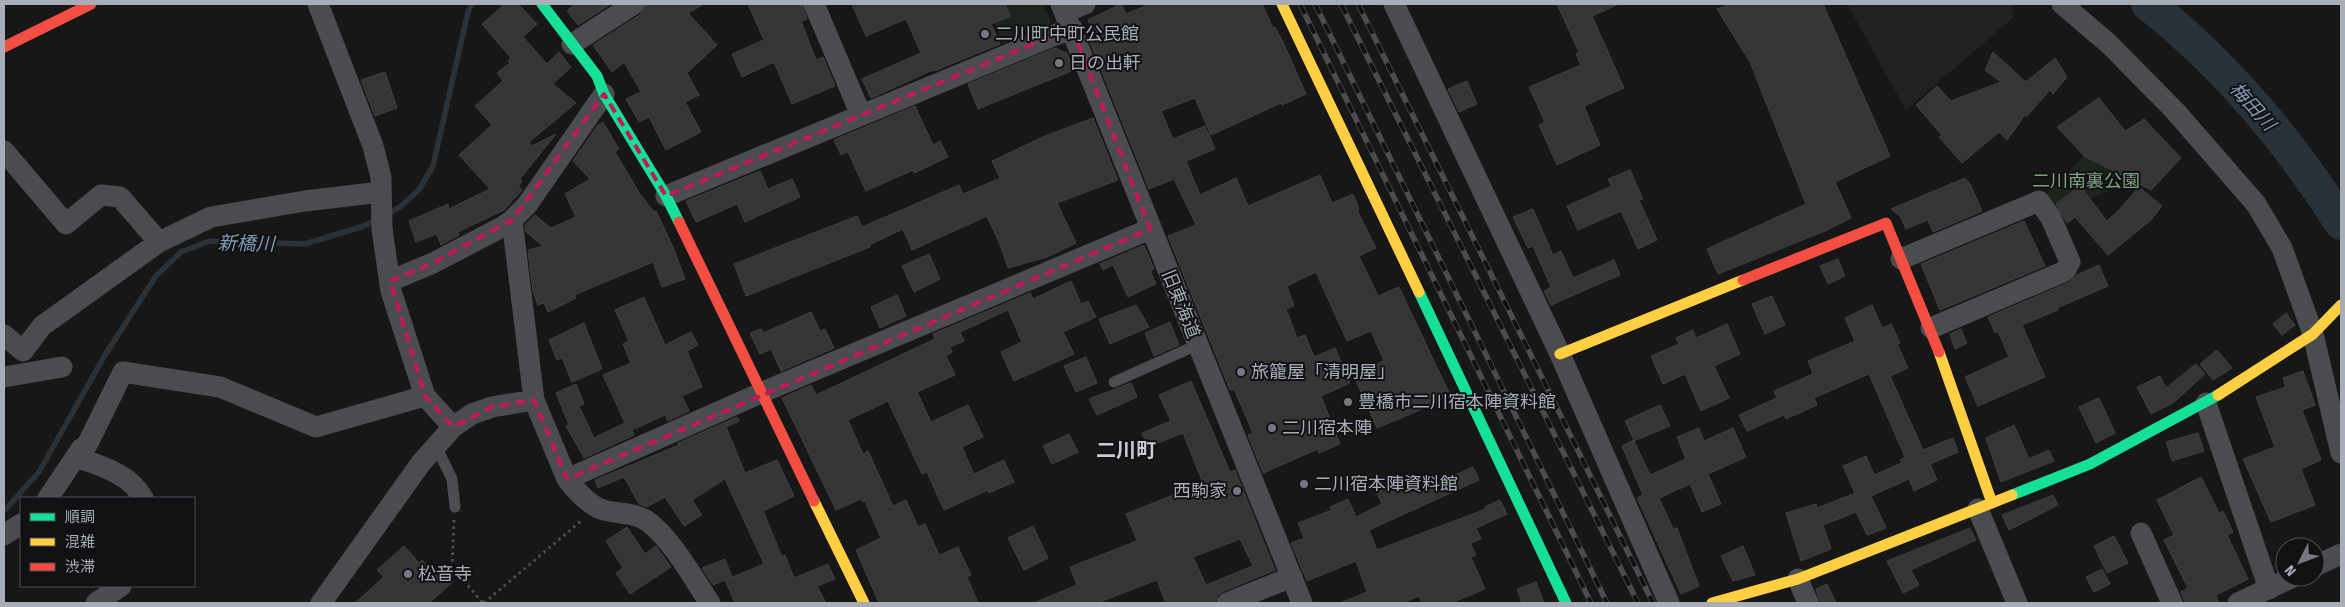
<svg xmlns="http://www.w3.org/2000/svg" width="2345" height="607" viewBox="0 0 2345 607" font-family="'Fira Sans Condensed','Noto Sans JP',sans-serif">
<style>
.built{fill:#212123}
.green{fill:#1d241e}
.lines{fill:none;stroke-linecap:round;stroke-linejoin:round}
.stream{stroke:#2a3239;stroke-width:5.5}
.river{stroke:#2a3239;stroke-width:34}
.building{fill:#353536;stroke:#3f4043;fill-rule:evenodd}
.path{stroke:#4d4e52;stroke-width:3;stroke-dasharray:2.5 4;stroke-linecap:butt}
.lane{stroke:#4b4c50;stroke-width:11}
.street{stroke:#4b4c50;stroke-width:21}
.fast{stroke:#16e098;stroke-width:11}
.slow{stroke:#ffcf43;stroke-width:11}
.jam{stroke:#f24e42;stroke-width:11}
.rail-casing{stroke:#4b4c4f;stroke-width:5.5}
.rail{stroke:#111113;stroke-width:4;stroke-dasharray:11;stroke-linecap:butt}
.marked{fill:none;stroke:#c2185b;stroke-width:4;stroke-dasharray:10 6;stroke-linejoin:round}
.poi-dot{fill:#757880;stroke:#111113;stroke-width:2}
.labels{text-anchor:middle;stroke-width:4;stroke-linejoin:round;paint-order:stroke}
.poi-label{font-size:18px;fill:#a8adb8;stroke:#111113;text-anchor:start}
.park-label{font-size:18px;fill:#7fa381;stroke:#111113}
.street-label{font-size:18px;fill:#a8adb8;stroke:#111113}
.water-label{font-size:19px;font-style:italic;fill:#7f9bb3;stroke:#111113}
.quarter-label{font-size:20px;font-weight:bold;fill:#c9ccd4;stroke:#111113}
</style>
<rect width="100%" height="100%" fill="#171717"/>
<!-- built -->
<path class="built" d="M1847,4h165l2,13 -108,93z"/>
<!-- green -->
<path class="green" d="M1011,4h32l9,20 -49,20 -12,-31z
M2084,156l45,25 -78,37 -12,-17z"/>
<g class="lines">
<!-- stream -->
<path class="stream" d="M385,215l15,-8 19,-17 14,-24 35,-154 4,-8
M4,511l35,-39 66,-117 51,-79 25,-24 29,-11 95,3 59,-18 13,-7"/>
<!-- river -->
<path class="river" d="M2148,4c75,58 143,139 193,219"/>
</g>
<!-- building -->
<path class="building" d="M505,4h13l19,20 -14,13 24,27 12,-12 12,15 -18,17 23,19 -47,39 3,4 24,-12 -36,45 2,3 -4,4 4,4 -18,20 -46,22 1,3 -18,10 -4,-11 -21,8 -7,-21 39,-17 1,5 41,-20 -31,-34 33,-30 -17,-19 28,-25 -6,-8 13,-10 -2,-2 3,-3 -29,-34z
M575,4h36l-33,21 -11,-14z
M646,4h58l-16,9 29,32 -30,28 12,22 -14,7 16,30 -35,18 -17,-33 -10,5 -13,-23 15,-7 -17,-30 -12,10 -19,-27 48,-31z
M748,4h54l5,15 -6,2 15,39 7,-3 12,29 -43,18 -18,-42 -32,15 -10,-23 32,-14z
M852,4h153l5,12 -19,8 9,20 -66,27 -1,-1 -62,28 -9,-19 59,-26 -15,-34 -40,17z
M1121,4l5,10 24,-10h112l11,24 2,-1 8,15 23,52 -24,11 -1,-2 -70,32 -16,-37 -34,13 12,28 32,-13 10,23 -29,12 14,34 36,-17 12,28 72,-31 12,28 21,-9 6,15 -2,1 19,38 -17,8 19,40 21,-9 52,110 -74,31 -24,-54 31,-13 -13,-30 -24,10 -31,-69 -29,14 7,20 -8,3 11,29 8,-3 9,22 21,-9 15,35 -29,13 19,48 -21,9 -1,-4 -55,24 -15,-38 5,-2 -19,-44 -4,1 -62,-154 28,-11 -22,-46 -25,10 -59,-147 7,-3 -9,-19z
M1557,4h62l-27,12 32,72 -40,18 16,39 -43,20 -18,-40 6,-3 -16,-35 52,-22 -5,-11 3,-2z
M1732,4h91l67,152 -55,26 16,36 -26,13 -107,43 -11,-25 99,-45 -56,-142 -33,-53z
M1055,48l12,5 7,17 -96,39 -10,-25z
M1993,52l33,30 29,-24 12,19 -14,17 -3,-4 -23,26 -2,-1 -18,25 -8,-8 -37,31 -23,-26 3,-2 -26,-30 21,-19 14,15 50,-19 -16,-12z
M385,72l12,36 -22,8 -14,-36z
M1467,81l10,23 -18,8 -11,-23z
M2099,98l26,33 19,-12 37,39 -30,32 -67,-34 -27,-29z
M915,106l18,39 7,-4 8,16 -34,16 -1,-3 -47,21 -18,-39 -7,3 -7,-15z
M1093,118l25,62 -61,23 19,40 -29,14 -39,11 -9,-26 -12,-26 -75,34 -9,-21 -34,16 1,2 -124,49 -12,-32 123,-48 5,11 97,-42 4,9 37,-16 -8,-17 53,-25z
M603,122l16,27 -4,3 25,42 14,18 2,-1 17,36 12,32 -23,8 -9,-25 -79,33 2,3 -28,14 -4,-9 -6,2 -5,-14 -5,-41 15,-4 -17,-14 -1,-7 10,-10 16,13 25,-11 -11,-23 25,-15 -17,-18 25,-36z
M1630,170l13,29 -4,1 18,40 -19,9 -17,-38 -43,19 -11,-24 45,-20 -4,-7z
M760,171l8,18 24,-10 8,18 -55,25 -8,-18 -41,18 -10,-21z
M1965,178l5,6 12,27 -49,21 -5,-12 -22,9 -6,-13 -9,-7z
M2080,186l27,35 13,-12 19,-22 23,19 -11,14 -43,35 -33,-38 -8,6 -11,-19z
M1533,209l20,46 8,-4 12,27 41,-18 6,15 -69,30 -7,-14 7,-4 -18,-41 -5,2 -15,-31z
M2024,221l21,45 -105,44 -19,-46z
M1144,245l10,24 -4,2 6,13 -28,13 -15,-32 -10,5 -3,-6z
M929,254l11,25 -26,13 -12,-26z
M1838,259l7,17 -17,8 -8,-18z
M2099,265l9,21 -51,22 1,2 -36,15 23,52 -67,29 -13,-29 44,-20 -11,-26 -3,2 -7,-16 82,-35 7,-7z
M1071,281l10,23 7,-3 8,16 -33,15 11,22 -60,27 -13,-29 21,-10 -14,-32 -48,22 4,9 -14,6 2,5 -6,4 9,19 -38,17 14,30 37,-17 15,32 -21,10 12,27 30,-14 10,22 -25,11 -1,-3 -44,20 -17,-38 -5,2 -34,-73 -40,19 15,34 5,-3 25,55 13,-6 12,27 7,-3 14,31 19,-8 13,28 -4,2 11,26h-99l-23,-53 25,-12 -16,-37 -2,1 -2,-3 -25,11 -54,-112 29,-13 5,10 119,-56 -2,-5 97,-41 3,6z
M897,295l9,21 -26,12 -9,-21z
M1772,296l13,29 -20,9 -13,-30z
M644,297l21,48 26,-13 7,13 -11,6 15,36 -20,9 7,15 -21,10 -3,-6 -33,15 2,5 -50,23 -18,-32 3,-1 -13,-32 20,-9 8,20 -5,2 15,32 31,-15 -22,-48 28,-12 -8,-19 6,-3 -14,-31z
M1136,305l13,22 -39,17 -11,-25z
M1872,305l10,23 9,-4 9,19 -3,1 11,24 -18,8 33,74 30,-12 5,14 -28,12 7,16 -23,11 -5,-12 -38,17 15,32 -19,7 -11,-23 -33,13 8,24 -30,12 -15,-48 30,-9 1,4 38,-15 -12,-27 23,-10 8,19 28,-12 -2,-3 5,-3 -36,-83 -55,24 3,7 -31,14 -2,-4 -37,16 -8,-16 38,-17 -3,-7 39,-17 -5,-13 47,-20 -10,-23z
M811,312l9,19 5,-2 9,19 -53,23 -10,-22 -11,5 -10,-21 11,-4 2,4z
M2286,313l9,12 -13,10 -9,-11z
M1170,322l9,23 -25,11 -9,-23z
M584,323l18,46 -30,13 -10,-24 -5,2 -8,-20z
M1727,324l13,30 -26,12 15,32 -28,13 -16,-37 -22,10 -12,-28 28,-12 -3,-6 17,-8 3,8z
M1961,329l6,14 -12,6 -5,-15z
M2217,350l15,18 -19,12 -13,-16z
M1086,357l11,26 -21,9 -12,-26z
M2196,364l9,10 -32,29 -22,11 -14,-27 23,-11 6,12z
M2303,371l12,34 -13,5 19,50 -20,9 14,36 -44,17 -28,-63 32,-12 -19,-50 30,-10 -3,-9z
M1191,381l39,91 5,-2 40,100 -53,22 -5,4 -2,7h-49l-9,-23 -60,23h-63l43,-18 -7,-18 67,-26 -11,-27 77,-31 -20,-50 -35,14 -6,-14 29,-12 -12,-26zM1240,539l13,27 -47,19 -13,-28z
M1131,383l6,14 -40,18 -8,-16z
M2099,398l16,35 -19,10 -17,-36z
M1660,405l10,21 -36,15 16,34 36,-16 -9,-22 22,-9 5,13 29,-13 13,29 -38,17 13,30 -19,8 -12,-28 -31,14 14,31 4,-1 22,58 -18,8 -44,-96 6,-3 -21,-49 12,-6 -9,-19z
M737,417l2,4 -13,6 19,46 32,-13 17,36 -31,15 19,46 3,-2 9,23 34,-14 7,15 -18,7 9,17h-91l-10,-23 39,-16 -39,-85 -33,21 10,15 -18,11 -19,-29 -18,10 -8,-3 -15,-27 -26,11 -3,-8 84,-35 -1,-2z
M2014,425l15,34 20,-9 5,11 -53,21 -15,-44z
M2198,433l6,18 -32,10 -6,-19z
M1069,434l9,18 -26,12 -9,-18z
M1473,467l6,13 -110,50 8,20 109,-41 -1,-2 15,-7 7,14 -31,14 5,11 -11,4 6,12 -5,2 14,32 -34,14h-29l-3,-7 -17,7h-62l27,-11 -11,-31 -49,20 -16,-38 13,-5 -6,-15 34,-13 -2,-3 18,-8 8,18 26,-13 -6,-13 34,-15 7,16z
M2201,477l18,36 4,-2 10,21 -6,3 21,44 -32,16 3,8h-34l-4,-11 7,-4 -24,-48 10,-5 -17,-35z
M2053,495l5,10 -49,25 -7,-15z
M1033,526l15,32 -24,12 -16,-32z
M627,527l18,27 11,-8 15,21 -41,27 -14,-21 7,-5 -17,-27z
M1970,528l6,12 -65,30 8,15 -16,8 -16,-32z
M2114,536l14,27 -21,10 -13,-27z
M404,546l15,17 3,-3 15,16 6,-5 10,11 -24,21h-74l29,-26 -7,-7z
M1743,546l12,29 -22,6 -12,-25z
M725,559l7,18 -19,8 -11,-17z
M2102,569l8,15 -16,8 -8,-15z
M1536,582l8,21h-22l-5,-14z
M1827,584l9,19h-16l-4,-14z"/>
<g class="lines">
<!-- path -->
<path class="path" d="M454,520l-2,47 31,36
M484,603l97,-82"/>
<!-- lane -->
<path class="lane" d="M1114,382l83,-37
M436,446l16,33 3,28"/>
<!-- street -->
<path class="street" d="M318,4l55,142 8,31 1,52 9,62 34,105 28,31
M814,4l47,111
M1061,4l241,599
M1394,4l166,350 109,249
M2062,4l47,40 66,67 81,93 26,44 31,86 28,119
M1065,12l20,-8
M572,44l62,-40
M4,151l62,73 35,-29 19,2 39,45
M666,196l406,-168
M512,220l22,180
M1901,259l138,-58 12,17 19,44 -5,9 -134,57
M390,281l43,-18 69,-36 10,-7 15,-15 77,-111
M4,335l19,16 19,-25 117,-84 52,-25 94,-16 76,-9
M4,377l58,-10
M2206,403l63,186
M77,457c25,10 52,16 66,41
M567,479l196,-87 387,-163
M48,498l33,-49 6,-4 36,-73 97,15 96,40 109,-31
M1978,509l39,94
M2141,533l31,70
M4,535l17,-11
M2315,566l26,-12
M1798,579l10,24
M96,603l25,-17
M321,603l100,-140 32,-36 19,-13 20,-7 42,-7 33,79c7,10 20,23 31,29 16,7 38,3 52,15 25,21 42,54 60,80
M1227,603l65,-26
M2238,603l55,-26"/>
<!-- fast -->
<path class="fast" d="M542,4l55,72 7,18 62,102 13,26
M1419,292l147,311
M2012,495l78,-31 128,-69"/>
<!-- slow -->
<path class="slow" d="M1282,4l137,288
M1939,352l53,151
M1560,354l183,-74
M2218,395l95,-61 28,-29
M814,501l50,102
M1712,603l86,-24 214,-84"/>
<!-- jam -->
<path class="jam" d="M4,47l87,-43
M679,222l135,279
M1743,280l143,-57 53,129"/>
<defs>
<path id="rail" d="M1300,4l291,599
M1315,4l292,599
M1341,4l297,599
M1358,4l295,599"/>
</defs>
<!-- rail casing -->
<use href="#rail" class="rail-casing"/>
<!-- rail -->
<use href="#rail" class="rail"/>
</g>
<!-- marked area -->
<path class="marked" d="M1072,28l78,201 -583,250 -33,-79 -42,7 -39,20 -28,-31 -35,-115 43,-18 79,-43 92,-126 62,102z"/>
<!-- markers -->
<g class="poi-dot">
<circle cx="985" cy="34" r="5"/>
<circle cx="1059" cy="63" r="5"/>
<circle cx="1241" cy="372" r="5"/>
<circle cx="1348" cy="402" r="5"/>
<circle cx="1272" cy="428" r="5"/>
<circle cx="1304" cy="484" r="5"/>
<circle cx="1237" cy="491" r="5"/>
<circle cx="408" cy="574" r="5"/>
</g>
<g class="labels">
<!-- poi labels -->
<g class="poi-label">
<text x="995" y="40">二川町中町公民館</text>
<text x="1069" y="69">日の出軒</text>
<text x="1251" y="378">旅籠屋「清明屋」</text>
<text x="1358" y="408">豊橋市二川宿本陣資料館</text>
<text x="1282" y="434">二川宿本陣</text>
<text x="1314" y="490">二川宿本陣資料館</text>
<text x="1227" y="497" text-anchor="end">西駒家</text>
<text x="418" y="580">松音寺</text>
</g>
<!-- park labels -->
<g class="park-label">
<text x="2086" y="187">二川南裏公園</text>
</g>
<!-- street labels -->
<g class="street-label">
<text transform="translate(1181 304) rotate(68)" y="6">旧東海道</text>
</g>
<!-- water labels -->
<g class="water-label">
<text transform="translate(2253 106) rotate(48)" y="7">梅田川</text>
<text transform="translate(246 243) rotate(1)" y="7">新橋川</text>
</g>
<!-- quarter labels -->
<g class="quarter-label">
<text x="1126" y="457">二川町</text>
</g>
</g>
<!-- border -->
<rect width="2345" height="607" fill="none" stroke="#a8adb8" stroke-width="10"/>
<!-- legend -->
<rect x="20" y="497" width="175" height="90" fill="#111113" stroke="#4d4f55"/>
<rect x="30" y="513" width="25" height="8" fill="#16e098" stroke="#4d4f55"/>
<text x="65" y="522" font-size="15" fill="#a8adb8">順調</text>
<rect x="30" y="538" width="25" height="8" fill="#ffcf43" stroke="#4d4f55"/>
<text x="65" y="547" font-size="15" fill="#a8adb8">混雑</text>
<rect x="30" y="563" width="25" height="8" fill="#f24e42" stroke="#4d4f55"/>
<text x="65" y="572" font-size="15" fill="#a8adb8">渋滞</text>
<!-- north arrow -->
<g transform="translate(2300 562) rotate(228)"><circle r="24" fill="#111113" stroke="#4d4f55"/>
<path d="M0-4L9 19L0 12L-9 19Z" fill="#757880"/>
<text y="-8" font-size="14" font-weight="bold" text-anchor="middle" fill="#a8adb8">N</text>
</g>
</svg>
